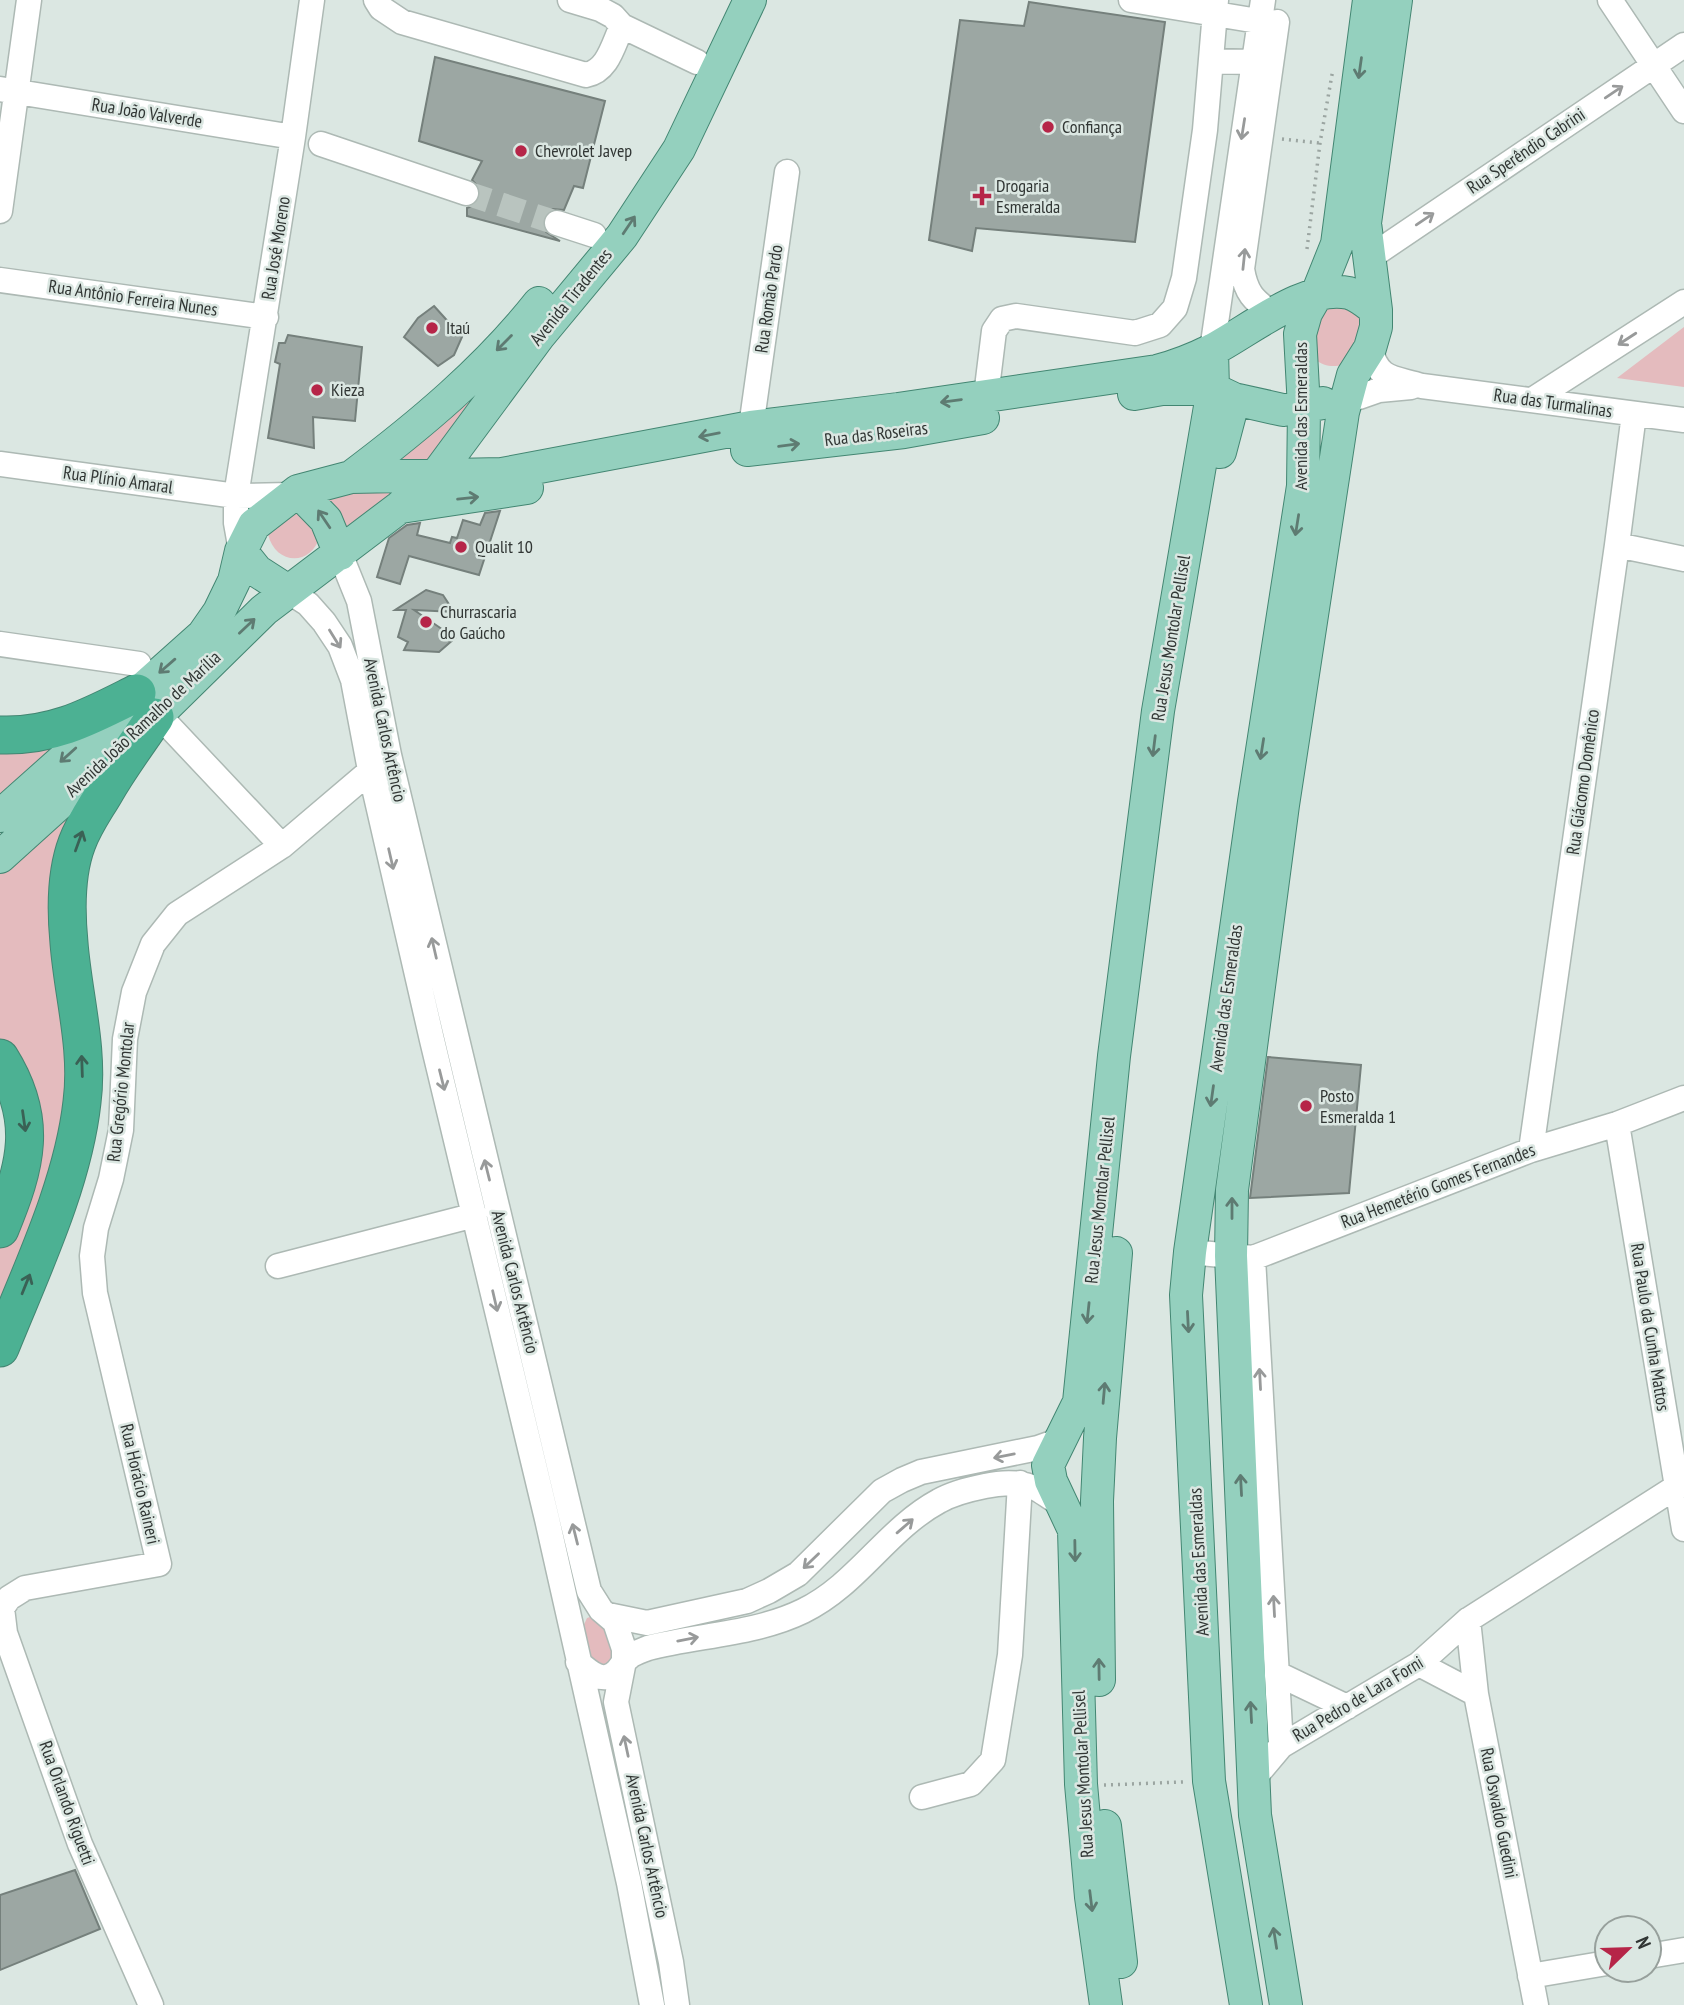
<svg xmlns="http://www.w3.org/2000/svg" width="1684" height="2005" viewBox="0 0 1684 2005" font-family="'PT Sans Narrow',sans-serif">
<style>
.green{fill:#e4bbbe}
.building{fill:#9ca7a3;stroke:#75807c;stroke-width:2}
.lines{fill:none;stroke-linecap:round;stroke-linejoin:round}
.minor-tunnel{stroke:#b9c4bf;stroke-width:24;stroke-dasharray:24 12;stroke-linecap:butt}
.minor-casing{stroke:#adb9b4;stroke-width:27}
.major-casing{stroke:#438672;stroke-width:34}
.highway-casing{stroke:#438672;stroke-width:39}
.path{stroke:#9ba5a1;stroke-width:3.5;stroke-dasharray:2 5;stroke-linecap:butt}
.minor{stroke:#fff;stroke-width:24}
.major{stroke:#94d0be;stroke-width:32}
.highway{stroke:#4cb193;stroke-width:37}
.oneway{stroke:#5e7b72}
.oneway2{stroke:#989a9a}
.oneway3{stroke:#3a6155}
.poi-dot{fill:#b62548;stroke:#dbe7e2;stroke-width:2.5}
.labels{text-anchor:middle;stroke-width:5;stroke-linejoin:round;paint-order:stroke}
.street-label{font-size:18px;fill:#313634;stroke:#dbe7e2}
.poi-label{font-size:18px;fill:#313634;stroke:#dbe7e2;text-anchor:start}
</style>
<rect width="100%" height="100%" fill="#dbe7e2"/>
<!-- green -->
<path class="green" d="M689,109l-62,103 -197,247 -36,1 148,-147 82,-104z
M1346,302l20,21 -22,42c-12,2 -19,2 -30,-6l3,-48z
M1684,327v60l-67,-9z
M406,482l-62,53 -19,-35 21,-15z
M294,507l26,29c-9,31 -45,29 -52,-2z
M82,729l-82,73v-60z
M116,764l-31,45 -8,276 -77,243v-80l19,-45 -19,-157v-177z
M596,1615l12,6 7,45h-23l-10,-37 5,-11z"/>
<!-- building -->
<path class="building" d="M1029,2l136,20 -30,220 -159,-14 -4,23 -43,-11 31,-220 64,6z
M435,57l170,44 -22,87 -9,-2 -10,24 -11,-1 -6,3 -4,7 3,13 14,9 -93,-25v-8l8,-3 5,-8v-8l-8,-9 10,-19 -63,-20z
M434,306l28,31 -8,18 -16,11 -34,-29 14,-19z
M288,335l74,12 -7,74 -42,-4 1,31 -46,-10 12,-74 -5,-2 4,-19h6z
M500,511l-21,64 -70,-19 -9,28 -23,-7 12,-39 18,-13 13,-2 -3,12 33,8 2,-6 5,1 6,-18 17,5 5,-12z
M426,590l17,5 11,17 -40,-2 41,28 -16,14 -35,-2 4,-8 -10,-5 8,-27h-11z
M1268,1057l93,8 -12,128 -99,5z
M75,1870l25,59 -100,41v-75z"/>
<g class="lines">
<!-- minor-tunnel -->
<path class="minor-tunnel" d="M466,193l91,30"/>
<defs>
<path id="minor" d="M376,0l5,8 21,14 184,53c22,-4 27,-30 36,-49
M570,0l30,9 13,7 9,10 75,36
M1131,0l145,24
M1610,0l74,111
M1211,61l43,1
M0,89l293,48
M321,144l145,49
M0,211l29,-211
M557,223l37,12
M1369,258l315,-213
M0,280l266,37
M1273,314c-20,-14 -27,-21 -31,-45l35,-247
M1370,348c8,33 23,29 52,38l262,34
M1212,350l51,-350
M986,396l8,-65 8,-12 14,-3 119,17 25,-8 15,-17 9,-30 21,-148 11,-130
M1348,396l11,1 20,-7 32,-3
M1532,400l152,-98
M753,442l-2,-15 36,-255
M0,464l236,32 54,-1
M1617,545l67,14
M241,551l-5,-28v-27l57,-359 19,-137
M340,554l19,47 30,154 200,836 12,19 14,12 9,27v12l-8,41 55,260 6,43
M288,591l20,13 16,18 16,24 13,34 17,90 62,270 115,479 82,364 23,122
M0,644l139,20
M167,724l115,122
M1617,1124l67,405
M1531,1150l86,-605 17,-131
M1190,1252l63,6 278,-108 86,-26 67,-26
M1253,1258l28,488
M278,1266l197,-51
M608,1615l39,8 100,-22 22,-10 29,-17 84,-83 20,-11 19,-8 117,-24 14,-5 14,-12
M1468,1620l8,74 60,311
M578,1662c11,10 25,23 39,9 4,-4 6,-9 11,-13 5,-5 13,-7 20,-10 51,-13 108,-14 155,-37 54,-26 84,-82 136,-110 14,-8 31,-12 46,-15 18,-4 35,-5 52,3 9,5 18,12 27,17
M1419,1664l57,30
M1278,1674l69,33
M1254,1778l27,-32 138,-82 49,-44 208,-133 8,-2
M922,1797l49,-13 22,-24 17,-105 10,-172
M1649,1956l35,-6
M1530,1976l77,-13
M151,2005l-71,-161 -75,-211 -3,-25 7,-10 16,-10 134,-24 -64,-271 -3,-37 4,-28 15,-49 10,-49 4,-91 9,-47 19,-48 24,-30 105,-68 107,-91"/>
<path id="major" d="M1134,394l28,-5h51l21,10 49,11 40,-7
M747,450l157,-18 79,-14
M1220,452l14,-53
M351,477c68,-51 135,-107 188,-174
M298,491l28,29 14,34
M401,507l126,-19
M241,551l16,20 31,20
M0,816l203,-181 16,-23 15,-31 7,-30 13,-26 44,-34 53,-14 151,-3 249,-47 147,-18 259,-38c19,-5 37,-12 55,-21 37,-19 94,-67 137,-57 10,3 19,11 27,17
M0,857l155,-140 109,-107 136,-103 37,-33 102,-138 83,-100 57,-87 71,-149
M1099,1680l-2,-179 3,-63 16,-185
M1105,1826l16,136
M1106,2005l-15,-108 -10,-113 -7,-254 -23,-49 -3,-16 31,-63 35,-346 44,-345 55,-322 -1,-39
M1246,2005l-37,-224 -23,-486 4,-43 64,-450 49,-316 1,-78 -4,-74 6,-21 11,-19 20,-50 32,-244
M1286,2005l-31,-190 -24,-559 1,-66 51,-385 60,-393 10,-37 17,-27 6,-21v-17l-11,-87 31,-223"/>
<path id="highway" d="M0,735c54,2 91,-19 137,-42
M0,1058c39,62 26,108 0,171
M0,1348c31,-77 73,-164 82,-246 7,-53 -9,-107 -13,-159 -3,-31 -3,-71 8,-100 7,-19 18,-34 28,-51 15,-26 33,-50 50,-75"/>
</defs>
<!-- minor casing -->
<use href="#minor" class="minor-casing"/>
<!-- major casing -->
<use href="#major" class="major-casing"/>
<!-- highway casing -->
<use href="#highway" class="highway-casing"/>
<!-- path -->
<path class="path" d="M1282,139l38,4
M1307,249l13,-106 13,-74
M1104,1785l79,-3"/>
<!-- minor -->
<use href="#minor" class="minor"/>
<!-- major -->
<use href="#major" class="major"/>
<!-- highway -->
<use href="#highway" class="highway"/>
</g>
<!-- one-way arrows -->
<defs><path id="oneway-shaft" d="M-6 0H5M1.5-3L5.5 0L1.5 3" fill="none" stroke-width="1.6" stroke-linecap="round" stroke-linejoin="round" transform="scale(1.75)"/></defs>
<g class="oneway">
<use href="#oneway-shaft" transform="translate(1360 68) rotate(98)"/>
<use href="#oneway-shaft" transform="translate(629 225) rotate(-56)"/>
<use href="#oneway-shaft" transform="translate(504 343) rotate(135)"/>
<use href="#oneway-shaft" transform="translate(951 401) rotate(172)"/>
<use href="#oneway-shaft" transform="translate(709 435) rotate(169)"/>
<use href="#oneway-shaft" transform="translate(789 445) rotate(-7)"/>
<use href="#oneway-shaft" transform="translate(468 498) rotate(-6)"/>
<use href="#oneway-shaft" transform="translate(324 519) rotate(-124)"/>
<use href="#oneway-shaft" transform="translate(1297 525) rotate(99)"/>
<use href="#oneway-shaft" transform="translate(247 626) rotate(-43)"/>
<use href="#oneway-shaft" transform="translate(167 666) rotate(139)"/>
<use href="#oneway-shaft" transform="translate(1154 746) rotate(97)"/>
<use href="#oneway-shaft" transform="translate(1262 749) rotate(99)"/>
<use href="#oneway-shaft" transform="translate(68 755) rotate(138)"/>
<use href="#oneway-shaft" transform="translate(1212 1096) rotate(98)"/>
<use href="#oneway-shaft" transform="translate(1232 1208) rotate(-90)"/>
<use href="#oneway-shaft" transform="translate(1088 1313) rotate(96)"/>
<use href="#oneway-shaft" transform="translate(1188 1322) rotate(87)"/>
<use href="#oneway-shaft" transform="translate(1104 1393) rotate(-85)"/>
<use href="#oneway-shaft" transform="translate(1241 1485) rotate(-93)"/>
<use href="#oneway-shaft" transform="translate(1075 1551) rotate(89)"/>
<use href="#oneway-shaft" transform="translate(1099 1669) rotate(-91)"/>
<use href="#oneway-shaft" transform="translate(1251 1712) rotate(-93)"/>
<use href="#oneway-shaft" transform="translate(1091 1901) rotate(83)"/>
<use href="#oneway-shaft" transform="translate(1275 1938) rotate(-99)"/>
</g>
<g class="oneway2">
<use href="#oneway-shaft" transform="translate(1614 92) rotate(-34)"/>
<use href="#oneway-shaft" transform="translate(1243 129) rotate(99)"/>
<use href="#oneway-shaft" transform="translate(1425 219) rotate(-34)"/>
<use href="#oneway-shaft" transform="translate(1244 259) rotate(-84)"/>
<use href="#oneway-shaft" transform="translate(1627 339) rotate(147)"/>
<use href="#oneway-shaft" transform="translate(335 639) rotate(58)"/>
<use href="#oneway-shaft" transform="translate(391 859) rotate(77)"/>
<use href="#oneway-shaft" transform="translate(434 948) rotate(-103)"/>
<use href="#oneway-shaft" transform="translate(442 1080) rotate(76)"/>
<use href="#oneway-shaft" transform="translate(487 1170) rotate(-104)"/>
<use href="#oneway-shaft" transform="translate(495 1301) rotate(77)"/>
<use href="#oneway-shaft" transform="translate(1260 1379) rotate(-93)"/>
<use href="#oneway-shaft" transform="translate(1004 1456) rotate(169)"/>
<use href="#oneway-shaft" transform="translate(905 1526) rotate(-41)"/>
<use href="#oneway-shaft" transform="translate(575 1534) rotate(-104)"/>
<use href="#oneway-shaft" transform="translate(811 1561) rotate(136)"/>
<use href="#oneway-shaft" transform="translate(1274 1606) rotate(-93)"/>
<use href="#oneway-shaft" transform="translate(688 1639) rotate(-11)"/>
<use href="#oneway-shaft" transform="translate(626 1746) rotate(-102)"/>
</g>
<g class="oneway3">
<use href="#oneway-shaft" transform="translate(79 841) rotate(-70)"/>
<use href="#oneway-shaft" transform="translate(82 1066) rotate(-92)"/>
<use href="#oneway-shaft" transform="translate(24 1121) rotate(82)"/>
<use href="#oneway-shaft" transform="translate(26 1284) rotate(-68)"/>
</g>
<!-- markers -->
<g class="poi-dot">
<circle cx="1048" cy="127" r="7"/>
<circle cx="521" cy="151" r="7"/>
<path d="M978.5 185.5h7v7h7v7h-7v7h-7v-7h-7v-7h7z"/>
<circle cx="432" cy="328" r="7"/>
<circle cx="317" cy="390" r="7"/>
<circle cx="461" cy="547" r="7"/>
<circle cx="426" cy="622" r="7"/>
<circle cx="1306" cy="1106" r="7"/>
</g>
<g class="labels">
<!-- street labels -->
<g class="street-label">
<text transform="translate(147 113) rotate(9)" y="6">Rua João Valverde</text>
<text transform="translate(1526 151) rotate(-34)" y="6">Rua Sperêndio Cabrini</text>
<text transform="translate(276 248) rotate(-81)" y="6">Rua José Moreno</text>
<text transform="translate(571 297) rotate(-51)" y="6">Avenida Tiradentes</text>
<text transform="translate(133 298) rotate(8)" y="6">Rua Antônio Ferreira Nunes</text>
<text transform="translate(769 299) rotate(-82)" y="6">Rua Romão Pardo</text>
<text transform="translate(1553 403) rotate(8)" y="6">Rua das Turmalinas</text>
<text transform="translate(1301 416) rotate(-90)" y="6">Avenida das Esmeraldas</text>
<text transform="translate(876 434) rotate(-7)" y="6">Rua das Roseiras</text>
<text transform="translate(118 480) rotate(8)" y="6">Rua Plínio Amaral</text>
<text transform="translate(1171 638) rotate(-81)" y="6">Rua Jesus Montolar Pellisel</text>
<text transform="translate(143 724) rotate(-43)" y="6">Avenida João Ramalho de Marília</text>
<text transform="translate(385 730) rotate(78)" y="6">Avenida Carlos Artêncio</text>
<text transform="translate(1583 782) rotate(-82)" y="6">Rua Giácomo Domênico</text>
<text transform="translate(1226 998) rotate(-82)" y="6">Avenida das Esmeraldas</text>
<text transform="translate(121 1092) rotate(-84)" y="6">Rua Gregório Montolar</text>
<text transform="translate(1438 1186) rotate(-21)" y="6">Rua Hemetério Gomes Fernandes</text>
<text transform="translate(1100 1200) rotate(-84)" y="6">Rua Jesus Montolar Pellisel</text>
<text transform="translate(515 1282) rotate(76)" y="6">Avenida Carlos Artêncio</text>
<text transform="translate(1650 1327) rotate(81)" y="6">Rua Paulo da Cunha Mattos</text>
<text transform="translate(140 1484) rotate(77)" y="6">Rua Horácio Raineri</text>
<text transform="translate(1199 1562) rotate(-93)" y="6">Avenida das Esmeraldas</text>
<text transform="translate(1358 1699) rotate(-31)" y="6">Rua Pedro de Lara Forni</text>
<text transform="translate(1083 1774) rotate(-93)" y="6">Rua Jesus Montolar Pellisel</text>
<text transform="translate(67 1803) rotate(70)" y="6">Rua Orlando Riguetti</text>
<text transform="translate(1499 1813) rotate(79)" y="6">Rua Oswaldo Guedini</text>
<text transform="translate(647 1846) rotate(78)" y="6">Avenida Carlos Artêncio</text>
</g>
<!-- poi labels -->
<g class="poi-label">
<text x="1062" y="133">Confiança</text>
<text x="535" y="157">Chevrolet Javep</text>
<text x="996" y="192">Drogaria<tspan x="996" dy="21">Esmeralda</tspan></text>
<text x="446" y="334">Itaú</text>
<text x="331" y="396">Kieza</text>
<text x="475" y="553">Qualit 10</text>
<text x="440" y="618">Churrascaria<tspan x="440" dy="21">do Gaúcho</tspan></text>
<text x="1320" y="1102">Posto<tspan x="1320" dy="21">Esmeralda 1</tspan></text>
</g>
</g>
<!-- north arrow -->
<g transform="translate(1628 1949) rotate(67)"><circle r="33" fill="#dbe7e2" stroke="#97a09c" stroke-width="2"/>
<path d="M0-5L12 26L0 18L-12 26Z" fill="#b62548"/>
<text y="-10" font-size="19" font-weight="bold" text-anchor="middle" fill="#313634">N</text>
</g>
</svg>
